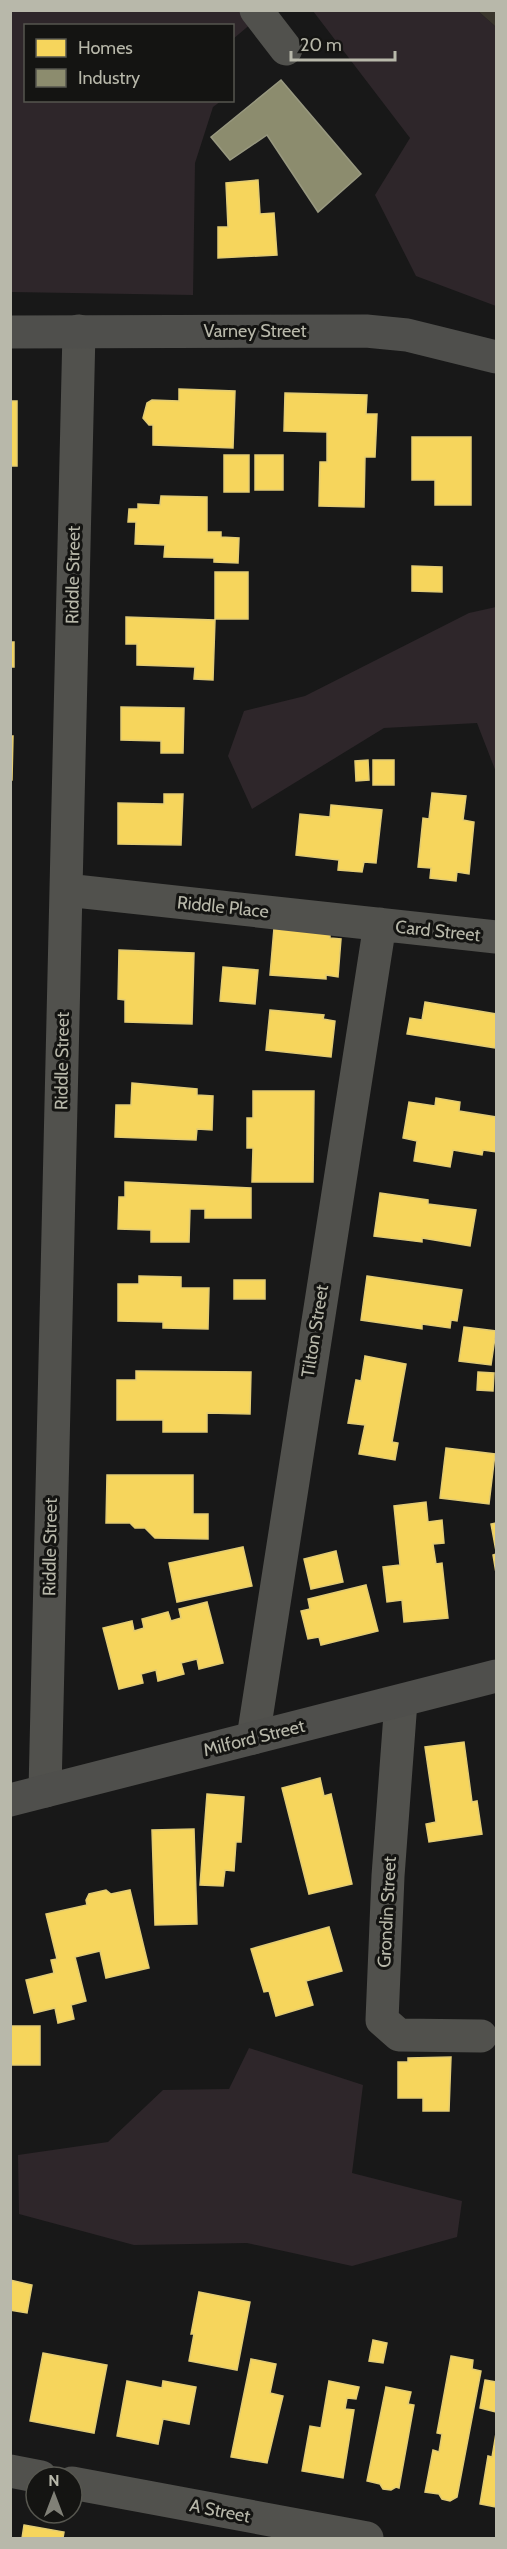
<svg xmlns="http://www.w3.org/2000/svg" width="507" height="2549" viewBox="0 0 507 2549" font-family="Cabin,sans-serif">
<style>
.green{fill:#2e262a}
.water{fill:#39352c}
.homes{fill:#f6d55c;stroke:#e3cc73;stroke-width:1.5}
.industry{fill:#8c8c6e;stroke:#999980;stroke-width:1.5}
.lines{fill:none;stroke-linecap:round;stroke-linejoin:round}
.street{stroke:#51514d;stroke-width:33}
.secondary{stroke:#4f4f4c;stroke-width:33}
.labels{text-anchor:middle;stroke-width:6;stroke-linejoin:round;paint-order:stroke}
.street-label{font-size:18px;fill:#b8b8aa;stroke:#141412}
</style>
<rect width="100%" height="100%" fill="#181818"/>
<!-- green -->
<path class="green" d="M10,11h231l11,12 -19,16 -1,-13h-206v74l195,1 -8,6 -18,56 -2,132 -182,-3z
M313,11h165l18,16v279l-80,-30 -41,-81 35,-57z
M496,607v165l-19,-49 -93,5 -132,81 -24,-53 16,-45 61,-15 164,-83z
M249,2048l114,37 -11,88 110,28 -5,36 -105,29 -105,-23 -113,2 -115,-31 -1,-59 90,-13 55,-52 66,-1z"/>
<!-- water -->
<path class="water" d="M478,11h18v16z"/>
<!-- homes -->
<path class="homes" d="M258,180l2,34 14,-1 3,42 -59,3v-31h10l-2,-44z
M179,389l56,2 -2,57 -80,-3v-20h-4l-6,-7 4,-15 5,-3 27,1z
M285,393l82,2 -1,19h11l-2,43h-10l-1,50 -45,-1 1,-44h7v-30l-43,-1z
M10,401h7v65h-7z
M412,437h59v68h-36v-25h-23z
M224,455h25v37h-25z
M255,455h28v35h-28z
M161,496l46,1v35h14v5l18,1 -1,25 -24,-1v-4l-50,-1 1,-12 -30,-1 1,-22h-8l1,-13h9v-5l22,1z
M412,566l30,1v25l-30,-1z
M215,572h33v47h-33z
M126,617l89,3 -2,60 -19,-1 1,-12 -58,-2v-21h-11z
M10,642h4v25h-4z
M121,707l63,1 -1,45h-22v-12l-40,-1z
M10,736h3l-1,44h-2z
M368,760l1,20 -13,1 -1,-20z
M373,760h21v25h-21z
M432,793l34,3 -3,24 11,2 -5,52 -12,-2 -1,9 -26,-3 1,-10 -13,-1 5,-49 6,1z
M164,794h19l-2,51 -63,-1v-41l46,1z
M331,805l51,5 -6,53 -12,-1 -2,10 -24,-2 1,-10 -43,-5 4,-41 30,3z
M274,928l56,5v5l11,1 -3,38 -12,-2v4l-56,-4z
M119,950l75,3 -2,71 -67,-2v-22l-7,-1z
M223,967l35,3 -3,34 -35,-3z
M425,1002l71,12v34l-89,-14 3,-16 12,2z
M270,1010l54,5 -1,4 12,2 -4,36 -65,-7z
M132,1083l65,6v6l16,1 -1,34 -15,-1 -1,11 -81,-3 1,-32h15z
M253,1091h61l-1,91h-61l1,-34h-6v-30h6z
M436,1098l24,4 -1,9 37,6v35l-13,-2 -1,5 -29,-5 -3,17 -36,-6 3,-20 -14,-3 6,-36 26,4z
M125,1182l126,6v30h-46v-9h-15l-1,33h-38v-12l-33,-1 1,-32h6z
M380,1193l48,7v4l48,6 -6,36 -48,-8v4l-48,-6z
M139,1276l42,1v11h28l-1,41 -45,-1v-6l-45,-1v-37h21z
M367,1276l95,14 -5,31 -6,-1 -1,8 -28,-4v5l-61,-9z
M234,1280h31v19h-31z
M464,1327l32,4 -5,34 -32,-4z
M365,1356l41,8 -14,78 6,1 -3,17 -36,-6 6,-29 -17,-2 8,-43 5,1z
M136,1371l115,1 -1,42 -43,-1v19h-44v-12h-46v-40h19z
M478,1372l16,1 -1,18 -16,-1z
M446,1448l49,6 -6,50 -49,-6z
M107,1475h86v39h15v25l-53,-1 -10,-10h-10l-5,-5h-24z
M426,1502l2,20 14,-2 2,23 -11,1 3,20 6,-1 6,55 -44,4 -2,-22 -15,2 -4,-35 17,-2 -6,-59z
M496,1523v28l-5,-27z
M243,1547l9,39 -75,16 -8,-39z
M336,1551l7,31 -32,7 -7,-30z
M496,1554v19l-3,-18z
M366,1585l12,46 -57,14 -2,-8 -11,2 -7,-28 9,-2 -2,-10z
M207,1602l16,61 -24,6 -2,-10 -16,4 3,11 -26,7 -2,-11 -15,4 2,9 -24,6 -16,-61 29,-7 2,10 10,-3 -2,-9 26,-7 3,9 10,-3 -2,-9z
M464,1742l8,60 5,-1 5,33 -53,8 -3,-18 10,-2 -11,-75z
M320,1778l4,18 7,-2 21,90 -43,10 -27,-106z
M207,1794l37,3 -3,45h-5l-2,29 -9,-1 -2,16 -23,-1z
M194,1829l3,95 -42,1 -3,-95z
M106,1890l5,4 19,-4 19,78 -43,10 -6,-27 -25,6 11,44 -15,4 3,14 -16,4 -3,-15 -21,5 -8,-33 28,-7 -3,-13 6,-1 -11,-45 41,-9 -1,-5 3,-6z
M329,1927l13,44 -36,10 7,24 -37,11 -7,-25 -5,1 -13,-43z
M10,2026h30v39h-30z
M451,2057l-2,54h-26v-13h-25v-36h10v-4z
M10,2280l22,5 -5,28 -17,-3z
M199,2292l51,10 -13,68 -48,-9 5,-27h-3z
M373,2340l14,3 -4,20 -14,-2z
M43,2353l64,12 -13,68 -64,-12z
M451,2356l22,4 -1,9 9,2 -24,126 -7,4 -8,-2 -3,-5 -14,-2 8,-42 6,2 3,-18 -5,-1z
M251,2359l25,5 -6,29 13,3 -16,67 -36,-6z
M485,2380l11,2v30l-16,-4z
M127,2381l35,7 1,-7 33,6 -7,37 -26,-5 -5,25 -41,-8z
M329,2381l30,6 -3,12 -9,-1 -2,11 9,1 -11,68 -41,-7 8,-45 11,2z
M386,2387l25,5 -3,12 6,1 -15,83 -3,-1 -5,3 -8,-1 -3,-5 -13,-3z
M496,2433v74l-16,-3 8,-48 4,1z
M24,2525l40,7 -1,6h-41z"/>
<!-- industry -->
<path class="industry" d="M281,80l80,94 -43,38 -51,-77 -37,25 -19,-23z"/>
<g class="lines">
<!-- street -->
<path class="street" d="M256,10l30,39
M66,890l430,47
M401,1701l-13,175 -6,144 17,15 82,1
M253,1738l127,-814
M45,1791l34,-1460
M10,2471l31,6
M72,2483l295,55"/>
<!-- secondary -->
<path class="secondary" d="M10,332l356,-1 41,4 89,22
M10,1800l486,-124"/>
</g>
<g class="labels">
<!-- street labels -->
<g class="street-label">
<text x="255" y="337">Varney Street</text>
<text transform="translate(73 575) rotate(-89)" y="6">Riddle Street</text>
<text transform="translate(223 907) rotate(6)" y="6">Riddle Place</text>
<text transform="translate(438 931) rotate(6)" y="6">Card Street</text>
<text transform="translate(62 1061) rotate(-89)" y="6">Riddle Street</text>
<text transform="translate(315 1331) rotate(-81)" y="6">Tilton Street</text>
<text transform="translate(50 1547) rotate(-89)" y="6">Riddle Street</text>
<text transform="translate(254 1738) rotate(-14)" y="6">Milford Street</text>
<text transform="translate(387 1912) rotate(-87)" y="6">Grondin Street</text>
<text transform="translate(220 2511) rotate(11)" y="6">A Street</text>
</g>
</g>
<!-- border -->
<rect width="507" height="2549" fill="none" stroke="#b8b8aa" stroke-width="24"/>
<!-- legend -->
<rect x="24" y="24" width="210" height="78" fill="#141412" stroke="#56564f" stroke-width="1.5"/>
<rect x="36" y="39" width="30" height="18" fill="#f6d55c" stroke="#56564f" stroke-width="1.5"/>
<text x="78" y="54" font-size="18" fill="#b8b8aa">Homes</text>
<rect x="36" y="69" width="30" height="18" fill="#8c8c6e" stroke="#56564f" stroke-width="1.5"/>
<text x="78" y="84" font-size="18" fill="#b8b8aa">Industry</text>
<!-- north arrow -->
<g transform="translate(54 2495)"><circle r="28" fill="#141412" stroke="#56564f" stroke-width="1.5"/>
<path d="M0-4.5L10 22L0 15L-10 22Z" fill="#808077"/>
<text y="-9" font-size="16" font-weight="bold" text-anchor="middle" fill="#b8b8aa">N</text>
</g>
<!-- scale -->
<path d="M291 51v9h104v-9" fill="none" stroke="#b8b8aa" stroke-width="3"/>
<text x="300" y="51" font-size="18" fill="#b8b8aa" stroke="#141412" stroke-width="4.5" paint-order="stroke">20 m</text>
</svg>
